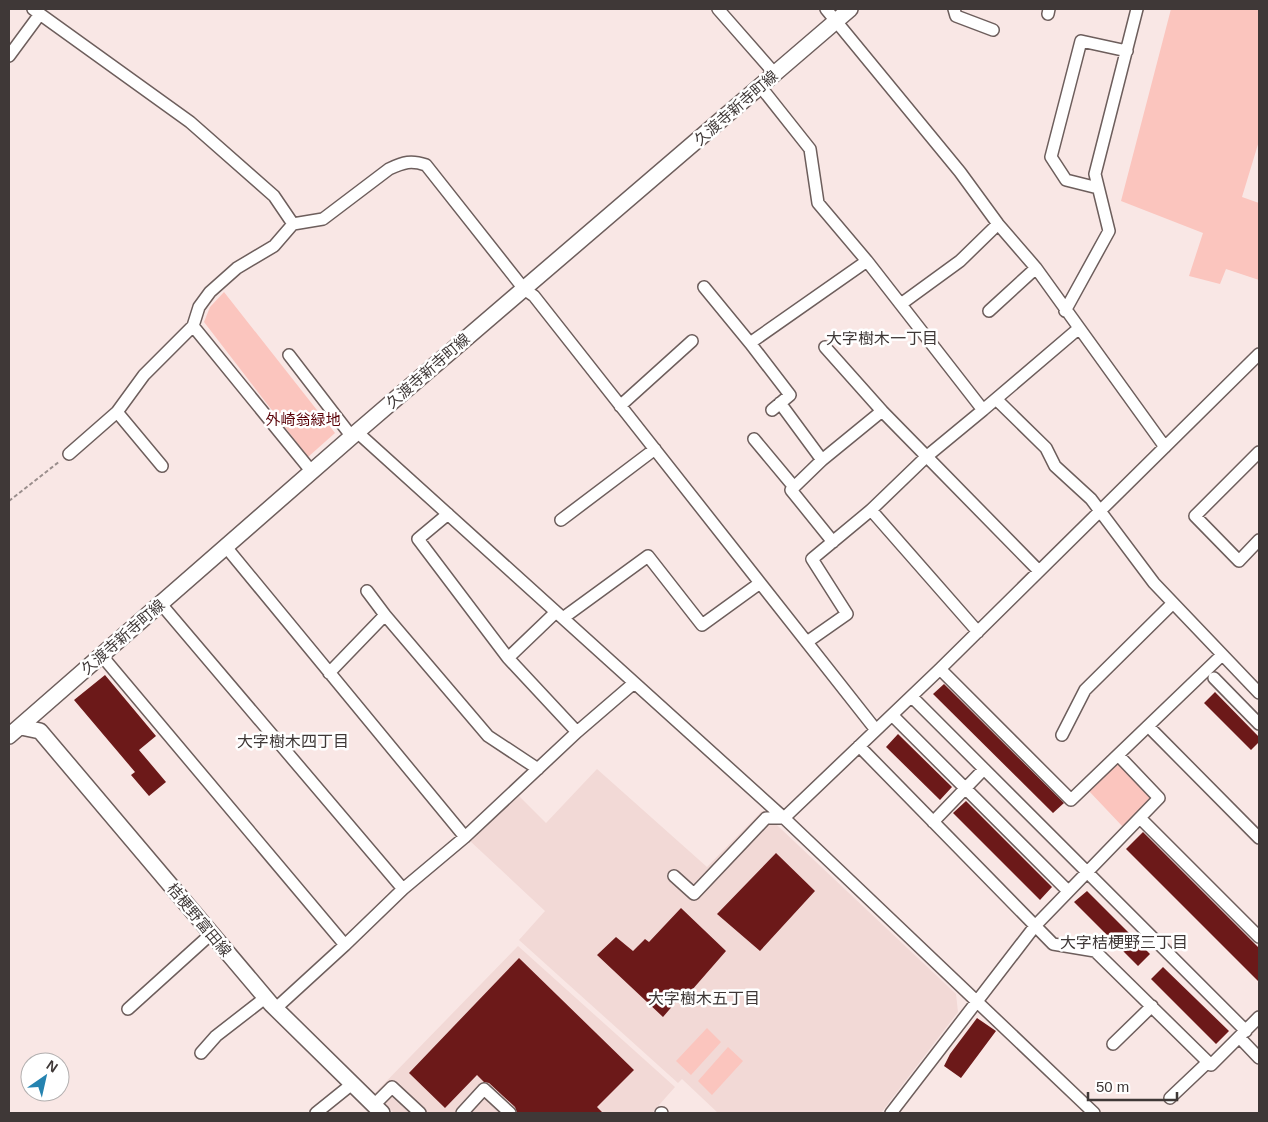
<svg xmlns="http://www.w3.org/2000/svg" width="1268" height="1122" viewBox="0 0 1268 1122" font-family="Helvetica,'Noto Sans JP',sans-serif">
<style>
.built{fill:#f2d9d6}
.green{fill:#fbc5be}
.building{fill:#6c1919}
.lines{fill:none;stroke-linecap:round;stroke-linejoin:round}
.minor-casing{stroke:#6d5e5c;stroke-width:14}
.major-casing{stroke:#6d5e5c;stroke-width:18}
.path{stroke:#9a8e8c;stroke-width:2;stroke-dasharray:4 2.5;stroke-linecap:butt}
.minor{stroke:#fff;stroke-width:11}
.major{stroke:#fff;stroke-width:15}
.labels{text-anchor:middle;stroke-width:5;stroke-linejoin:round;paint-order:stroke}
.street-label{font-size:15px;fill:#3f3837;stroke:#fff}
.park-label{font-size:15px;fill:#5b0309;stroke:#fff}
.neighbourhood-label{font-size:16px;fill:#3f3837;stroke:#fff}
</style>
<rect width="100%" height="100%" fill="#f9e7e5"/>
<!-- built -->
<path class="built" d="M597,769l110,98 55,-56 194,183 2,18 -77,101h-163l-36,-34 -4,4 -159,-143 26,-29 -75,-70 48,-46 28,28z
M518,946l157,141 -23,26h-258l-20,-19z"/>
<!-- green -->
<path class="green" d="M1171,9h88v132l-17,56 17,6v77l-33,-11 -6,15 -31,-8 14,-43 -82,-32z
M224,292l111,141 -27,24 -104,-135 6,-15z
M1116,762l36,36 -29,29 -35,-37z
M707,1028l14,14 -30,33 -15,-14z
M728,1047l15,14 -31,34 -14,-14z"/>
<!-- building -->
<path class="building" d="M105,675l51,61 -17,14 27,32 -17,14 -18,-21 4,-3 -61,-72z
M944,684l120,119 -11,10 -120,-119z
M1215,692l44,45v5l-8,8 -47,-47z
M898,734l54,53 -12,13 -54,-53z
M966,801l86,86 -12,13 -87,-87z
M1143,832l116,116v34l-133,-133z
M776,853l39,38 -55,60 -43,-37z
M1087,891l63,63 -12,12 -64,-64z
M681,908l45,43 -41,47 -4,-2 -18,21 -66,-62 19,-18 17,14 12,-12 4,3z
M519,958l115,112 -37,37 6,6h-86l-2,-6 -26,-24 -5,-1 -7,-7 -32,33 -36,-35z
M1163,967l66,64 -13,13 -65,-65z
M977,1018l19,13 -35,47 -17,-12 6,-12z"/>
<g class="lines">
<defs>
<path id="minor" d="M33,9l157,113 84,74 19,28
M718,9l57,65
M826,9l134,163 38,52 38,44 129,179
M954,9l2,7 37,14
M1048,14l1,-5
M9,56l31,-42
M760,86l50,63 8,54 49,58 116,149 95,-81
M1098,188l-32,-8 -15,-23 30,-116 46,10
M704,287l46,56
M901,304l59,-43 38,-37
M989,311l47,-43
M1065,311l44,-80 -14,-57 42,-165
M193,326l119,146
M825,347l57,64
M289,355l63,82
M996,399l50,49 9,18 36,33 63,84 105,110
M780,403l42,57
M620,406l72,-65
M772,410l18,-15 -40,-52 117,-82
M117,412l45,54
M357,432l427,386 310,295
M754,439l40,48
M1259,452l-64,64 44,45 20,-21
M69,454l48,-42 27,-37 49,-49 6,-19 11,-15 27,-24 37,-22 19,-22 30,-5 66,-50c15,-7 22,-9 37,-4l98,124 10,7 342,434
M871,510l107,122
M448,514l-30,25 90,119
M561,520l94,-71
M833,542l-42,-52 31,-30 60,-49 157,160
M226,547l239,290
M367,591l18,24 103,121 50,33
M161,604l242,285
M556,612l-48,46 69,74
M563,618l85,-62 54,69 58,-42
M807,642l40,-28 -35,-55 59,-49 55,-53 57,-47
M102,656l243,289
M940,669l131,131 151,-145
M329,673l56,-58
M1214,678l45,46
M912,697l334,334
M892,715l176,176
M1148,726l111,112
M1062,735l23,-45 88,-87
M859,746l194,198 42,7 116,114 48,-48
M1140,818l119,119
M933,822l51,-53
M674,876l20,18 72,-76h18l156,-149 319,-315
M128,1009l83,-75
M275,1009l70,-64 58,-56 62,-52 112,-105 57,-49
M1239,1037l20,21
M1113,1044l39,-38
M201,1053l15,-17 49,-38
M1170,1098l38,-36
M374,1105l18,-18 28,26
M316,1113l36,-29
M462,1113l22,-24 26,24
M661,1113h1
M891,1113l144,-187 124,-128 -41,-43"/>
<path id="major" d="M21,727l19,4 231,273 111,109
M9,736l348,-304 493,-423"/>
</defs>
<!-- minor casing -->
<use href="#minor" class="minor-casing"/>
<!-- major casing -->
<use href="#major" class="major-casing"/>
<!-- path -->
<path class="path" d="M9,501l51,-40"/>
<!-- minor -->
<use href="#minor" class="minor"/>
<!-- major -->
<use href="#major" class="major"/>
</g>
<g class="labels">
<!-- street labels -->
<g class="street-label">
<text transform="translate(736 108) rotate(-41)" y="5">久渡寺新寺町線</text>
<text transform="translate(428 371) rotate(-41)" y="5">久渡寺新寺町線</text>
<text transform="translate(123 637) rotate(-41)" y="5">久渡寺新寺町線</text>
<text transform="translate(199 920) rotate(50)" y="5">桔梗野富田線</text>
</g>
<!-- park labels -->
<g class="park-label">
<text x="303" y="425">外崎翁緑地</text>
</g>
<!-- neighbourhood labels -->
<g class="neighbourhood-label">
<text x="882" y="344">大字樹木一丁目</text>
<text x="293" y="747">大字樹木四丁目</text>
<text x="1124" y="948">大字桔梗野三丁目</text>
<text x="704" y="1004">大字樹木五丁目</text>
</g>
</g>
<!-- border -->
<rect width="1268" height="1122" fill="none" stroke="#3f3837" stroke-width="20"/>
<!-- north arrow -->
<g transform="translate(45 1077) rotate(34)"><circle r="24" fill="#ffffff" stroke="#b2afaf"/>
<path d="M0-4L9 19L0 12L-9 19Z" fill="#2583b0"/>
<text y="-8" font-size="14" font-weight="bold" text-anchor="middle" fill="#3f3837">N</text>
</g>
<!-- scale -->
<path d="M1088 1092v8h89v-8" fill="none" stroke="#3f3837" stroke-width="2.5"/>
<text x="1096" y="1092" font-size="15" fill="#3f3837" stroke="#ffffff" stroke-width="4" paint-order="stroke">50 m</text>
</svg>
